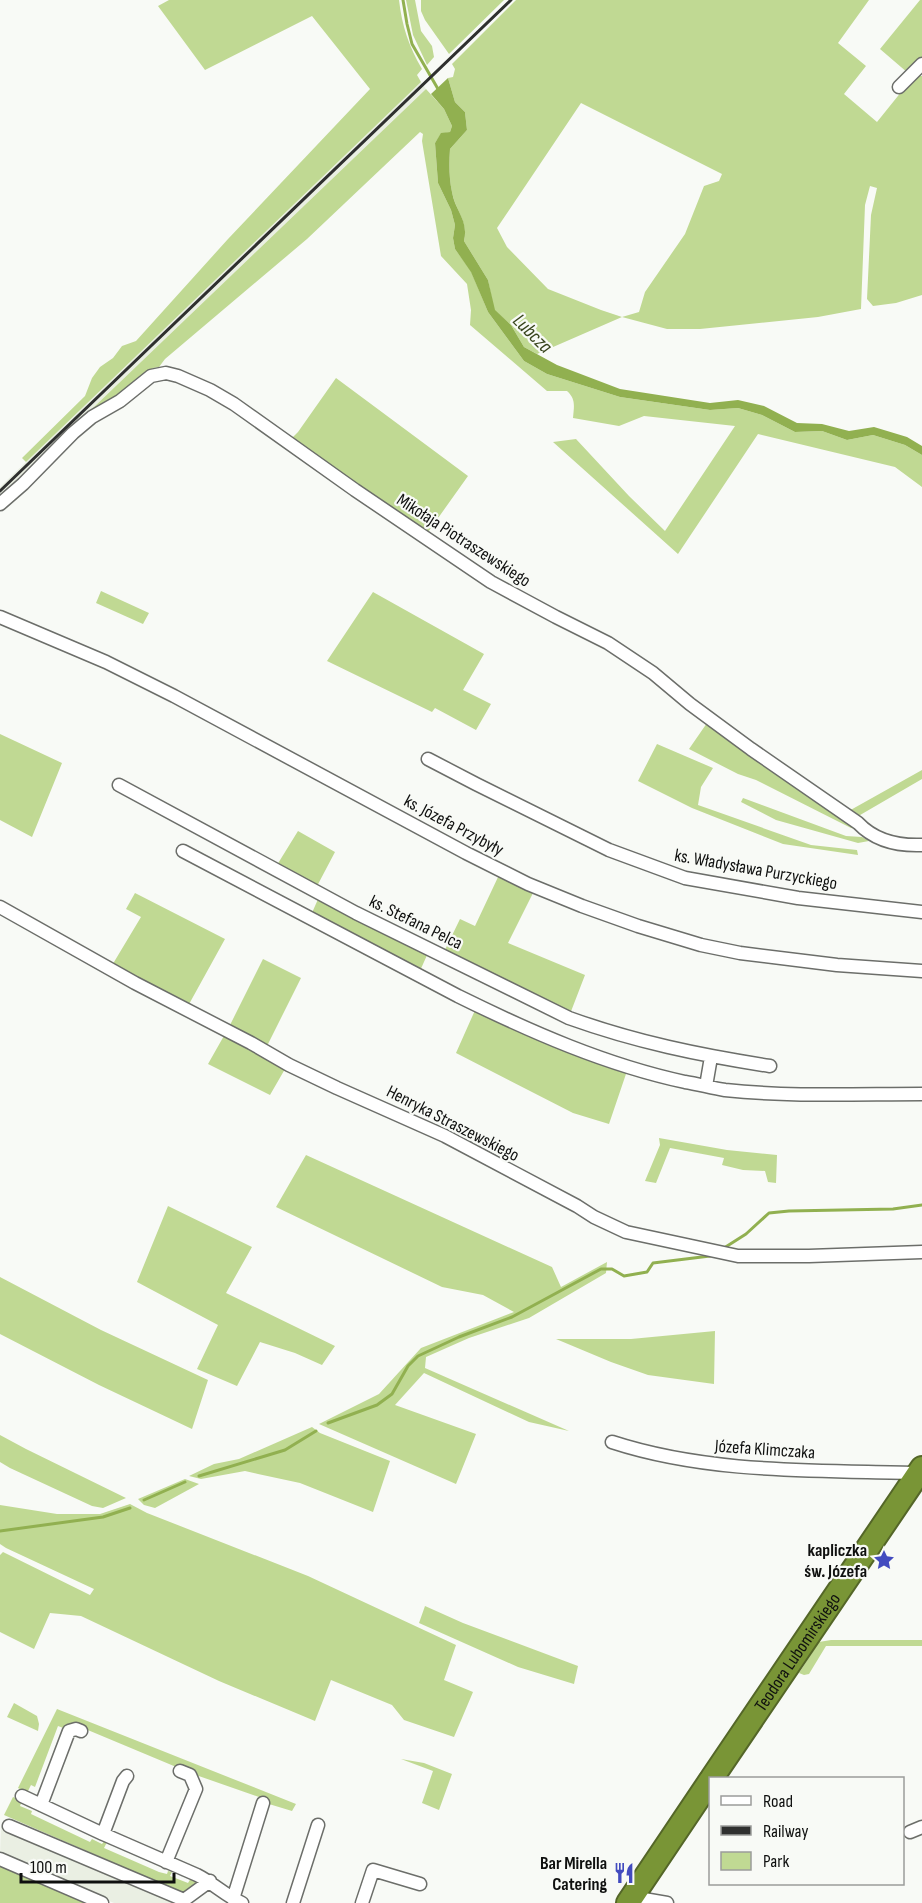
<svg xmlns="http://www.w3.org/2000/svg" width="922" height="1903" viewBox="0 0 922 1903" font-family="'Sofia Sans Condensed',sans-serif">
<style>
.built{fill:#eaefe3}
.green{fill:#c0d993;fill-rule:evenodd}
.water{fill:#91b050}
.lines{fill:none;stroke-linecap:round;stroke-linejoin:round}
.stream{stroke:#91b050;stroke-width:3}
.street-casing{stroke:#6c6e6a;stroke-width:15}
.highway-casing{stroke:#546628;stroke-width:26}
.street{stroke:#fff;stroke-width:12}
.highway{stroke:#799536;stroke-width:22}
.rail{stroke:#2f302f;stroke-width:3}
.labels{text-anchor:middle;stroke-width:4.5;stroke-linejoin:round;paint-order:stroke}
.street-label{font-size:18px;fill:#0f100f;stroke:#f8faf6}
.poi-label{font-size:18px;font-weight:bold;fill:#0f100f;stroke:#f8faf6;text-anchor:end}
.water-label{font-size:20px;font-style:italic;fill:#38451d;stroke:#f8faf6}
</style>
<rect width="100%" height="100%" fill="#f8faf6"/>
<!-- built -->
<path class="built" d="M421,82l5,7 -426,408v-10z
M1,1826l178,77h-65l-114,-48z"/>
<!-- green -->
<path class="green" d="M169,0h230c3,26 10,47 23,69l-5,6 4,7 -395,380 -4,-4 63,-62 7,-18 8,-11 13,-9 9,-12 14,-5 92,-102 142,-150 -58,-73 -107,54 -47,-64z
M406,0h9l6,31 11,15 2,11 -7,8 -14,-30z
M421,0h83l-55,54 -24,-34 -4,-9z
M516,0h353l-31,43 28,23 -22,28 33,28 37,-46h8v219l-26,8 -23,3 -6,-7 4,-84 6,-27 -7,-2 -5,19 -4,104 -43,8 -118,12h-33l-45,-12 -85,37 -13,-7 -13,-22 -17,-15 -6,-30 -24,-39c5,-19 -9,-31 -12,-49 -3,-14 -3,-28 -2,-43l17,-19 -2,-18 -10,-10 -7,-24 5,-1 2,-8 -3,-5zM581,103l141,71 -3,7 -15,5 -19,48 -40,58 -6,20 -17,5 -21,-7 -53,-21 -41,-42 -10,-19z
M920,0h2v58l-14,15 -28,-24z
M426,89l18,20 8,17 -2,6 -9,2 -6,9 3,40 13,27 4,15 -2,13 2,11 16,22 17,41 36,49 23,13 73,23 90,13 28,-2 24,7 33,17 27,-1 25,9 26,-5 32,10 17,10v32l-27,-20 -137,-33 -80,120 -125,-112 23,-3 53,57 36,35 70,-105 -91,-10 -25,10 -46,-8c1,-12 3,-19 -6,-27h-20l-77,-66 1,-15 -4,-26 -26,-28 -19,-115 1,-7 -3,-2 -113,107 -142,120 -6,8 -6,1 -23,22 -130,107z
M336,378l132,98 -42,59 -136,-95 8,-8z
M101,591l48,22 -6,11 -47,-21z
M373,592l111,62 -21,36 28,14 -15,26 -41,-22 -3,4 -105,-51z
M707,723l152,106 -8,-1 -95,-48 -18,-6 -49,-25z
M0,734l62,29 -30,74 -32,-17z
M657,744l56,24 -12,19 -3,18 113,40 46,5 1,5 -75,-11 -91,-36 -54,-27z
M922,770v9l-67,39 -8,-6z
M743,798l103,38 16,1 7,4 -11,2 -82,-23 -35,-18z
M298,831l37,21 -19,36 -39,-23z
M499,875l35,16 -26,52 77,32 -15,39 -127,-60 17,-35 15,7z
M135,893l90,46 -37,67 -77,-39 30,-50 -15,-8z
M319,897l109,56 -9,20 -108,-58z
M263,959l38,19 -35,70 -37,-21z
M476,1008l151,63 -18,53 -36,-11 -117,-60z
M225,1034l60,35 -15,26 -62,-31z
M659,1138l68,12 50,5 -1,28 -8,-1 -3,-11 -22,-1 -21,-5 2,-7 -54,-10 -14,35 -11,-2 15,-36z
M306,1155l246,112 9,20 46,-25 -1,11 -77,45 -60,20 -43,19 -1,11 144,63 -40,-9 -105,-49 -29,32 81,29 -20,50 -137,-60 60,-30 42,-46 93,-36 -31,-17 -41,-8 -166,-80z
M168,1206l84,41 -26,46 109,53 -13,19 -27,-12 -35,-11 -23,44 -40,-17 21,-44 -81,-43z
M0,1277l101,53 107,50 -16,49 -93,-44 -99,-51z
M715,1331l-1,53 -66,-9 -37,-13 -55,-23h75z
M312,1427l8,6 70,28 -17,51 -73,-29 -42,-9 -13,-3 -44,8 -12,-3 25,-12 25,-5z
M0,1435l26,14 100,49 -23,10 -11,-2 -82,-38 -10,-6z
M185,1479l14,5 -44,24 -11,-3 -6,-6z
M130,1504l17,9 161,63 148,69 -12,35 29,12 -19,45 -50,-17 -12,-15 -61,-25 -16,41 -96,-40 -138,-65 -31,-3 -16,36 -34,-17v-77l3,-3 87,43 4,-6 -88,-41 -6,-4v-39l57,9h43z
M425,1606l38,17 115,43 -4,18 -56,-17 -99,-44z
M831,1640h91v6h-96l-17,28 -5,1 -5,-2 20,-31z
M14,1703l23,13 2,8 -1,7 -31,-14z
M57,1709l239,95 -4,7 -33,-10v-4l-66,-23 -122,-51 -2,4 -3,2 -8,-3 -23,61 -4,-2 -4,8 -9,-5z
M401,1759l23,4 28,11 -13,36 -17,-7 11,-32z
M13,1797l9,4 -2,5 12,5 -1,3 59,28 2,-3 10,5 3,-4 2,2 -3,6 55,24 8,2 1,-3 4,1 -2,4 18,7 3,-5 9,2 -11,13h-6l-179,-78z
M0,1863l90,40h-90z"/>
<!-- water -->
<path class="water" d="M448,78l7,24 10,10 2,18 -17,19c-1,15 -1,29 2,43 3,19 17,28 12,49l24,39 7,30 16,15 13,22 33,18 63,24 90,14 28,-3 26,6 33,17 25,1 27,7 25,-4 33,10 15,9v9l-17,-10 -32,-10 -26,5 -25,-9 -27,1 -33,-17 -24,-7 -28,2 -90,-13 -73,-23 -23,-13 -36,-49 -17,-40 -16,-23 -2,-11 2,-13 -4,-15 -13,-27 -3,-40 6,-10 9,-1 2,-6 -8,-17 -13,-15z"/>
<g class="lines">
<!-- stream -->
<path class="stream" d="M403,0l4,24 5,20 26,45
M724,1248l22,-14 23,-21 20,-2 104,-2 29,-4
M328,1423l49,-18 15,-11 16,-28 10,-10 41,-19 53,-20 89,-48h11l12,7 23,-4 6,-9 57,-7
M199,1476l86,-26 31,-19
M144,1500l41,-18
M0,1531l103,-14 27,-9"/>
<defs>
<path id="street" d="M899,87l23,-23
M0,504l23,-20 50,-51 19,-16 28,-16 31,-25 15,-3 12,3 32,14 24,14 121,86 136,92 65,35 52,26 45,30 37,31 61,45 107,74c17,18 39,23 64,22
M0,617l106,45 68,34 292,157 62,31 54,22 56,20 63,19 39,8 97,12 85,6
M428,759l48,25 133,66 76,28 113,20 124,14
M119,785l237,128 213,105c67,24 130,37 201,48
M183,851l275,145c73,36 148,69 227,86 13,2 27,6 40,8 65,7 132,4 197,4
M0,907l135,76 116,60 38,22 48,23 108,48 132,70 17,11 32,15 112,24h71l113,-4
M706,1086l5,-29
M612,1442c98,32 204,28 306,31
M22,1796l81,38 94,41c16,8 29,21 45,28
M41,1805l28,-74 7,-2 5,2
M9,1826l175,74 26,-19
M910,1832l12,-5
M103,1834l20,-53 4,-5
M0,1859l102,44
M166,1862l30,-73 -6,-14 -10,-4
M632,1897l35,6
M233,1899l30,-96
M293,1903l25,-78
M362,1903l11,-33 47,14"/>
<g id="highway">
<path id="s1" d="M712,1778l210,-310"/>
<path d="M628,1903l82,-122"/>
</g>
</defs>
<!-- street casing -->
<use href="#street" class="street-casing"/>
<!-- highway casing -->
<use href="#highway" class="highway-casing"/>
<!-- street -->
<use href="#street" class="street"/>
<!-- highway -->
<use href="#highway" class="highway"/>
<!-- rail -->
<path class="rail" d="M0,491l511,-491"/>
</g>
<!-- icons -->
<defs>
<symbol id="sight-bare" viewBox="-9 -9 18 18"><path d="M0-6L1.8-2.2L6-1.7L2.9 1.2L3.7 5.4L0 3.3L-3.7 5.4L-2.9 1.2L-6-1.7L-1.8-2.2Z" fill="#424bbf" stroke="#f8faf6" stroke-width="2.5" paint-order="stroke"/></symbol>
<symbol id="restaurant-bare" viewBox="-9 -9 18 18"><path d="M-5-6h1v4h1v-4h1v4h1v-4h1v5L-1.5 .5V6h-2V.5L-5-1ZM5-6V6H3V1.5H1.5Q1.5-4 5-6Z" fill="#424bbf" stroke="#f8faf6" stroke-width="2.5" paint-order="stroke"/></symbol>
</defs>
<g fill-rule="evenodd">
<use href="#sight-bare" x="869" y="1545" width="30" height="30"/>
<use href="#restaurant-bare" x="609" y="1858" width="30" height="30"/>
</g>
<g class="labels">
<!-- street labels -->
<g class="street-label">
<text transform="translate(464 540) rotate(33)" y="6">Mikołaja Piotraszewskiego</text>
<text transform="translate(454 825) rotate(28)" y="6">ks. Józefa Przybyły</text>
<text transform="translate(756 869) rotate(10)" y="6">ks. Władysława Purzyckiego</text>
<text transform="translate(416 922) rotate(26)" y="6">ks. Stefana Pelca</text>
<text transform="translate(453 1123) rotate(27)" y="6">Henryka Straszewskiego</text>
<text transform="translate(765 1449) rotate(4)" y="6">Józefa Klimczaka</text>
<text dy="6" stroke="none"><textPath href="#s1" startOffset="152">Teodora Lubomirskiego</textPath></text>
</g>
<!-- poi labels -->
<g class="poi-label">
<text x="867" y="1556">kapliczka<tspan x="867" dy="21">św. Józefa</tspan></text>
<text x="607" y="1869">Bar Mirella<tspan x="607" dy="21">Catering</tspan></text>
</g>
<!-- water labels -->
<g class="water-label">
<text transform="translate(533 333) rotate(45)" y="7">Lubcza</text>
</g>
</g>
<!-- legend -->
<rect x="709" y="1777" width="195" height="108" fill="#f8faf6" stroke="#9b9c9a" stroke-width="1.5"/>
<rect x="721" y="1796" width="30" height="9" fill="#ffffff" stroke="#9b9c9a" stroke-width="1.5"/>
<text x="763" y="1807" font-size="18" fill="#0f100f">Road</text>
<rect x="721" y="1826" width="30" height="9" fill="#2f302f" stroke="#9b9c9a" stroke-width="1.5"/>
<text x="763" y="1837" font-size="18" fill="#0f100f">Railway</text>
<rect x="721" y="1852" width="30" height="18" fill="#c0d993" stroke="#9b9c9a" stroke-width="1.5"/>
<text x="763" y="1867" font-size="18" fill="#0f100f">Park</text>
<!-- scale -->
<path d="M21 1873v9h153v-9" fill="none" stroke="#0f100f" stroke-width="3"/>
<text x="30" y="1873" font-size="18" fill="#0f100f" stroke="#f8faf6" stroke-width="4.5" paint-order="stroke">100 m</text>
</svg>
